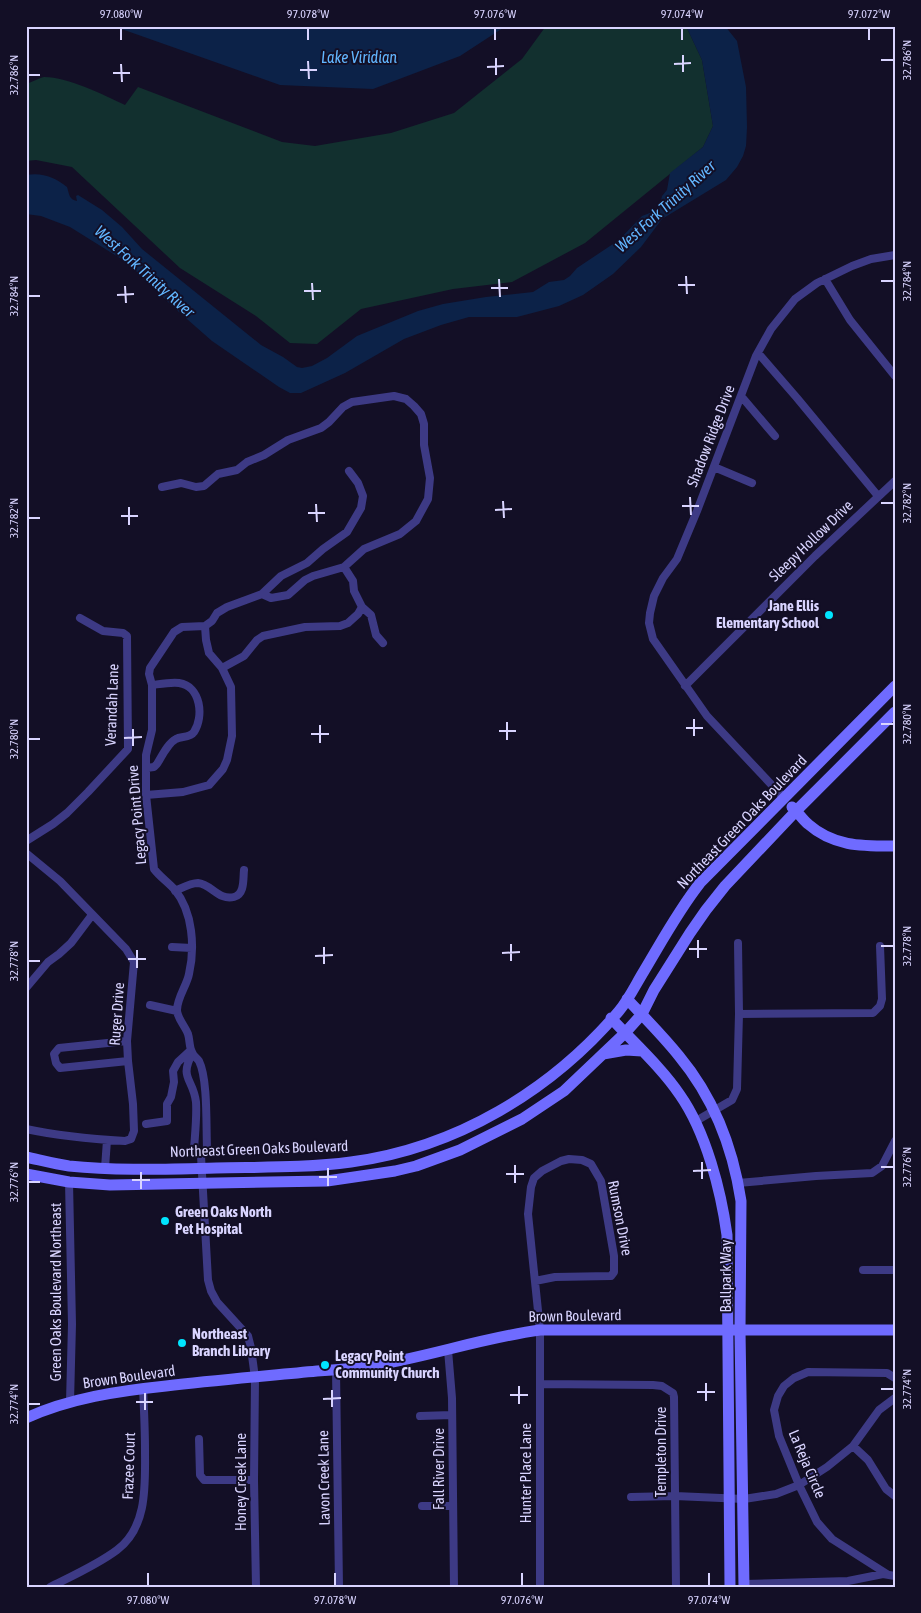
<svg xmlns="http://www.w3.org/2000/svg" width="921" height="1613" viewBox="0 0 921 1613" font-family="'Asap Condensed',sans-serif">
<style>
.green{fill:#12302f}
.water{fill:#0c2248}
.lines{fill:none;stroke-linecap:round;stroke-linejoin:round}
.street{stroke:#3d3a85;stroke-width:8}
.secondary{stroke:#6f6bff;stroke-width:11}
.ticks{fill:none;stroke:#d9d4ff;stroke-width:2}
.poi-dot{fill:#00e5ff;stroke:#130f26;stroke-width:2}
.labels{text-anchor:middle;stroke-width:4;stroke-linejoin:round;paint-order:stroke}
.street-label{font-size:15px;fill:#d9d4ff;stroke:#130f26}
.poi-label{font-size:15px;font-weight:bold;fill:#d9d4ff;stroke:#130f26;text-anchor:start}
.water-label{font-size:16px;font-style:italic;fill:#62b6ff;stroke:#130f26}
.neatline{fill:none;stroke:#d9d4ff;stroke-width:2}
.ticks-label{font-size:12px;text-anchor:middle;fill:#d9d4ff}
</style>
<rect width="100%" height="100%" fill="#130f26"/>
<!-- green -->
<path class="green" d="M546,26h140l16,34 11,66 -10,21 -118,96 -73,39 -59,7 -92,20 -44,35 -27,-1 -34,-27 -76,-48 -108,-101 -36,-7 -10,1v-77c6,-2 13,-6 18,-7 24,0 60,18 81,28l13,-18 144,55 33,4 76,-13 63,-20 68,-54z"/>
<!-- water -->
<path class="water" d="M113,26h393l-46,30 -87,33 -93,-4z
M686,26h39l12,15 9,46 1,40 -1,19 -3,10 -6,11 -11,13 -64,39 -21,28 -28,27 -30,21 -24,11 -42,11h-48l-28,8 -37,14 -59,34 -44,20h-11l-11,-6 -67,-46 -41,-36 -38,-37 -10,-8 -53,-33 -29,-11 -15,-2v-39c16,-3 29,2 41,12 2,6 2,13 10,14l-1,-5 2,-1 24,15 20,17 20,22 119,96 22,12 14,10 5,1 10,-2 15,-8 30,-22 61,-25 25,-7 43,-7 47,-5 16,-10 15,-2 6,-4 7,-8 42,-28 23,-24 13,-5 5,-5 2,-10 5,-6 3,-17 33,-26 10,-21 -11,-66z"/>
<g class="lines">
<!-- street -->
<path class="street" d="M825,279l25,41 45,56
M758,353l39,45 81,98
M741,396l34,40
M714,467l38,16
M162,487l19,-4 15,4 8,-1 14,-12 19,-4 10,-8 17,-7 24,-15 33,-12 8,-6 14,-15 9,-5 42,-6 12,3 8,7 7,8 3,10v21l6,33 -2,21 -12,22 -16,13 -36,15 -20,18 -31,9 -8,4 -17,15 -17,3 -9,-4
M344,567l9,14 1,10 8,16 9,8 5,20 7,8
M222,668l22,-12 13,-16 6,-4 42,-9 35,-1 8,-3 10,-9 4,-7
M685,686l130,-130 80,-75
M146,768l8,-1 3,-3c5,-8 11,-21 19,-25 5,-3 14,-1 18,-7 10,-15 7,-46 -15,-49 -8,-1 -19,1 -27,2
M146,795l37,-3 26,-7 14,-16 4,-9 5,-24 -1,-49 -9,-19 -13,-15 -3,-13 -1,-14
M784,798l-77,-82 -54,-77 -4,-16 1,-10 4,-17 9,-18 14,-19 20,-48 59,-155 15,-27 24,-30 22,-16 35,-17 19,-7 24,-4
M26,841l27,-17 14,-11 21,-21 40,-43 -1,-113 -4,-3 -20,-2 -23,-13
M26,853l34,28 66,68 8,13 -7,79 1,20 5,43 1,27 -3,8 -6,2c-34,-2 -66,-5 -99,-12
M175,891c7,-3 15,-8 23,-8 13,1 21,18 36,14 11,-3 9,-18 10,-27
M172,947l20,1
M26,988l22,-26 11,-8 12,-11 21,-28
M150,1005l27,6
M739,1014l134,-1 7,-7 2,-7 -2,-53
M127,1041l-68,7 -5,6 2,9 4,5 68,-7
M192,1054c-13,25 1,24 4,48 1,15 -1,32 -2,47l7,5
M696,1121l36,-21 5,-11 2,-75 -1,-71
M146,1124l21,-3v-17l4,-7 3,-15 -1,-11 5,-9 13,-12
M105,1168l2,-28
M69,1182l3,142 -2,78
M738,1183l78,-7 56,-3 10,-7 13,-25
M863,1270h32
M535,1281l20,-4 56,-1 3,-4v-16l-13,-75 -10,-17 -9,-4 -13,-1 -8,2 -19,10 -8,7 -3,9 -3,27 12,116v257
M448,1350l4,48 2,189
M336,1370l3,217
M540,1384l113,1 9,1 11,7 1,4 2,190
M420,1416l32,-1
M199,1439l1,36 4,5h50
M853,1446l15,14 18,29 9,7
M631,1497l44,-1 69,3 32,-5 23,-9 28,-18 26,-21 26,-36 16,-12
M422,1506h31
M887,1574l-55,-35 -15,-17 -18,-37 -20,-49 -5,-26 4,-14 6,-10 10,-8 14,-6 79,1 8,5
M744,1584l104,-3 35,-7 12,2
M50,1587c22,-11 47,-22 67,-37 31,-23 28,-66 28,-100 0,-21 -1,-41 -2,-62
M256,1587l-2,-107 1,-102 -4,-30 -3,-12 -31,-34 -6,-11 -3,-11 -7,-124 6,-8c-1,-22 1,-69 -8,-87 -2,-3 -6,-5 -7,-9 -3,-5 -2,-12 -4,-18 -3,-8 -11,-16 -11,-24 0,-12 10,-25 12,-36 6,-26 4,-62 -14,-84 -7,-8 -15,-13 -21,-21l-8,-74v-40l6,-25v-45l-3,-11 1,-6 24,-36 8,-5 23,-1 7,-5 5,-8 10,-6 35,-13 19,-18 26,-13 16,-14 24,-17 14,-24 2,-12 -5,-13 -9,-12"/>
<!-- secondary -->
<path class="secondary" d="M792,807c6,5 10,12 16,17 26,23 55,22 87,22
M627,999c18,19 36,37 52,57 34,41 54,92 62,145l-1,130 4,256
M611,1018c23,25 50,49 69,77 26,37 41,96 47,140l3,352
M603,1054l23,-4 16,1
M26,1157c14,3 29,7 43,9 48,5 99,3 147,2 45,-1 91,0 135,-6 105,-14 200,-71 268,-151 10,-12 17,-27 25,-40 18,-30 34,-60 56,-88l195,-197
M26,1174l43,8 41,3 217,-4 68,-10 21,-5 44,-16 62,-31 42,-28 61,-58 17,-19 12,-24 36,-57 16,-23 19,-24 71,-75 99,-99
M26,1418c44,-20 92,-27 140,-32 50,-6 100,-10 151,-15 16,-1 32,-2 49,-4 59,-9 115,-29 174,-37h355"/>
</g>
<!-- ticks -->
<path class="ticks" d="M121,28v12M308,28v12M495,28v12M682,28v12M869,28v12M683,55v17M496,58v17M881,60h13M308,61l1,18M121,64l1,18M674,64l17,-1M487,67l17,-1M300,70h17M113,73h17M28,75h12M686,276l1,18M499,279l1,18M881,281h13M312,283l1,17M678,285h17M125,286l1,17M491,288h17M304,291h17M117,295l17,-1M28,296h12M690,497l1,18M503,501l1,17M881,503h13M316,504l1,18M682,506h17M129,507v18M495,510l17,-1M308,513h17M121,516h17M28,518h12M694,719v17M507,722v18M881,724h13M320,725v18M686,728h17M133,729v17M499,731h17M311,734h18M124,738l18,-1M28,739h12M698,940v18M511,944v17M881,946h13M324,947v17M689,949h18M137,950v18M502,953l18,-1M315,956l18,-1M128,959h18M28,961h12M702,1162v17M515,1165v18M881,1167h13M328,1168v18M693,1171l18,-1M141,1172v17M506,1174h18M319,1177h18M132,1180h18M28,1182h12M706,1383v18M519,1386v18M881,1389h13M332,1390v17M697,1392h18M145,1393v17M510,1395h18M323,1399l18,-1M136,1402h17M28,1404h12M148,1573v13M335,1573v13M522,1573v13M709,1573v13"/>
<!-- markers -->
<g class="poi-dot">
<circle cx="829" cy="615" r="5"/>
<circle cx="165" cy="1221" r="5"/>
<circle cx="182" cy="1343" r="5"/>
<circle cx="325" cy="1365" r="5"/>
</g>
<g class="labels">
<!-- street labels -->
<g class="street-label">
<text transform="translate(711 436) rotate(-69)" y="5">Shadow Ridge Drive</text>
<text transform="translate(811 541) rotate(-44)" y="5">Sleepy Hollow Drive</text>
<text transform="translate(112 705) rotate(-88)" y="5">Verandah Lane</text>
<text transform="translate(137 815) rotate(-95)" y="5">Legacy Point Drive</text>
<text transform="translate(742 822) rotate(-46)" y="5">Northeast Green Oaks Boulevard</text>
<text transform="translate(117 1014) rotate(-86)" y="5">Ruger Drive</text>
<text transform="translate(259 1149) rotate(-2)" y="5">Northeast Green Oaks Boulevard</text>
<text transform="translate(620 1218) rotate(79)" y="5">Rumson Drive</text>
<text transform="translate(726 1276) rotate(-90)" y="5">Ballpark Way</text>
<text transform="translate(56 1292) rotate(-90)" y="5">Green Oaks Boulevard Northeast</text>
<text transform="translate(575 1316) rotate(-1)" y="5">Brown Boulevard</text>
<text transform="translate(129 1377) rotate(-8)" y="5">Brown Boulevard</text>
<text transform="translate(661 1452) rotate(-90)" y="5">Templeton Drive</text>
<text transform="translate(807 1464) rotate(67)" y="5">La Reja Circle</text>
<text transform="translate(129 1466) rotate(-88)" y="5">Frazee Court</text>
<text transform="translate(439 1469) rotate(-90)" y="5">Fall River Drive</text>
<text transform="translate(526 1473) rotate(-90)" y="5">Hunter Place Lane</text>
<text transform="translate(324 1478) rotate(-91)" y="5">Lavon Creek Lane</text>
<text transform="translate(241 1482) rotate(-90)" y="5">Honey Creek Lane</text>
</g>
<!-- poi labels -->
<g class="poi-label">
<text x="819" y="611" text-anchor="end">Jane Ellis<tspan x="819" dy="17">Elementary School</tspan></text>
<text x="175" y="1217">Green Oaks North<tspan x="175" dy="17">Pet Hospital</tspan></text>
<text x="192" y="1339">Northeast<tspan x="192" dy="17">Branch Library</tspan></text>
<text x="335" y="1361">Legacy Point<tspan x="335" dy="17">Community Church</tspan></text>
</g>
<!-- water labels -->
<g class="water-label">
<text x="359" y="63">Lake Viridian</text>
<text transform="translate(665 206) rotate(-42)" y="6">West Fork Trinity River</text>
<text transform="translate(145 271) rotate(42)" y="6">West Fork Trinity River</text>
</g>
</g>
<!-- border -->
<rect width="921" height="1613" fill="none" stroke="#130f26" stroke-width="55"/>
<rect x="28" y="28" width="866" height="1558" class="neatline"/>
<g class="ticks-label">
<text x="121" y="18">97.080°W</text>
<text x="308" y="18">97.078°W</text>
<text x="495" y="18">97.076°W</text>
<text x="682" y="18">97.074°W</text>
<text x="869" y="18">97.072°W</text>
<text transform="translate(907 60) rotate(-90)" y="4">32.786°N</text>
<text transform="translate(14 75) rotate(-90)" y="4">32.786°N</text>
<text transform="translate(907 281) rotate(-90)" y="4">32.784°N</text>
<text transform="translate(14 296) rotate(-90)" y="4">32.784°N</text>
<text transform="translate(907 503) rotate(-90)" y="4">32.782°N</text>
<text transform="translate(14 518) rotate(-90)" y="4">32.782°N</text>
<text transform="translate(907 724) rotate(-90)" y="4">32.780°N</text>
<text transform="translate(14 739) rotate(-90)" y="4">32.780°N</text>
<text transform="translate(907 946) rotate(-90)" y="4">32.778°N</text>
<text transform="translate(14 961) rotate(-90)" y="4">32.778°N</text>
<text transform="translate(907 1167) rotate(-90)" y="4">32.776°N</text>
<text transform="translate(14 1182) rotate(-90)" y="4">32.776°N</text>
<text transform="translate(907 1389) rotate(-90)" y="4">32.774°N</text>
<text transform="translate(14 1404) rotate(-90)" y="4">32.774°N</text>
<text x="148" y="1604">97.080°W</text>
<text x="335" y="1604">97.078°W</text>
<text x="522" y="1604">97.076°W</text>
<text x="709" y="1604">97.074°W</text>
</g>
</svg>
